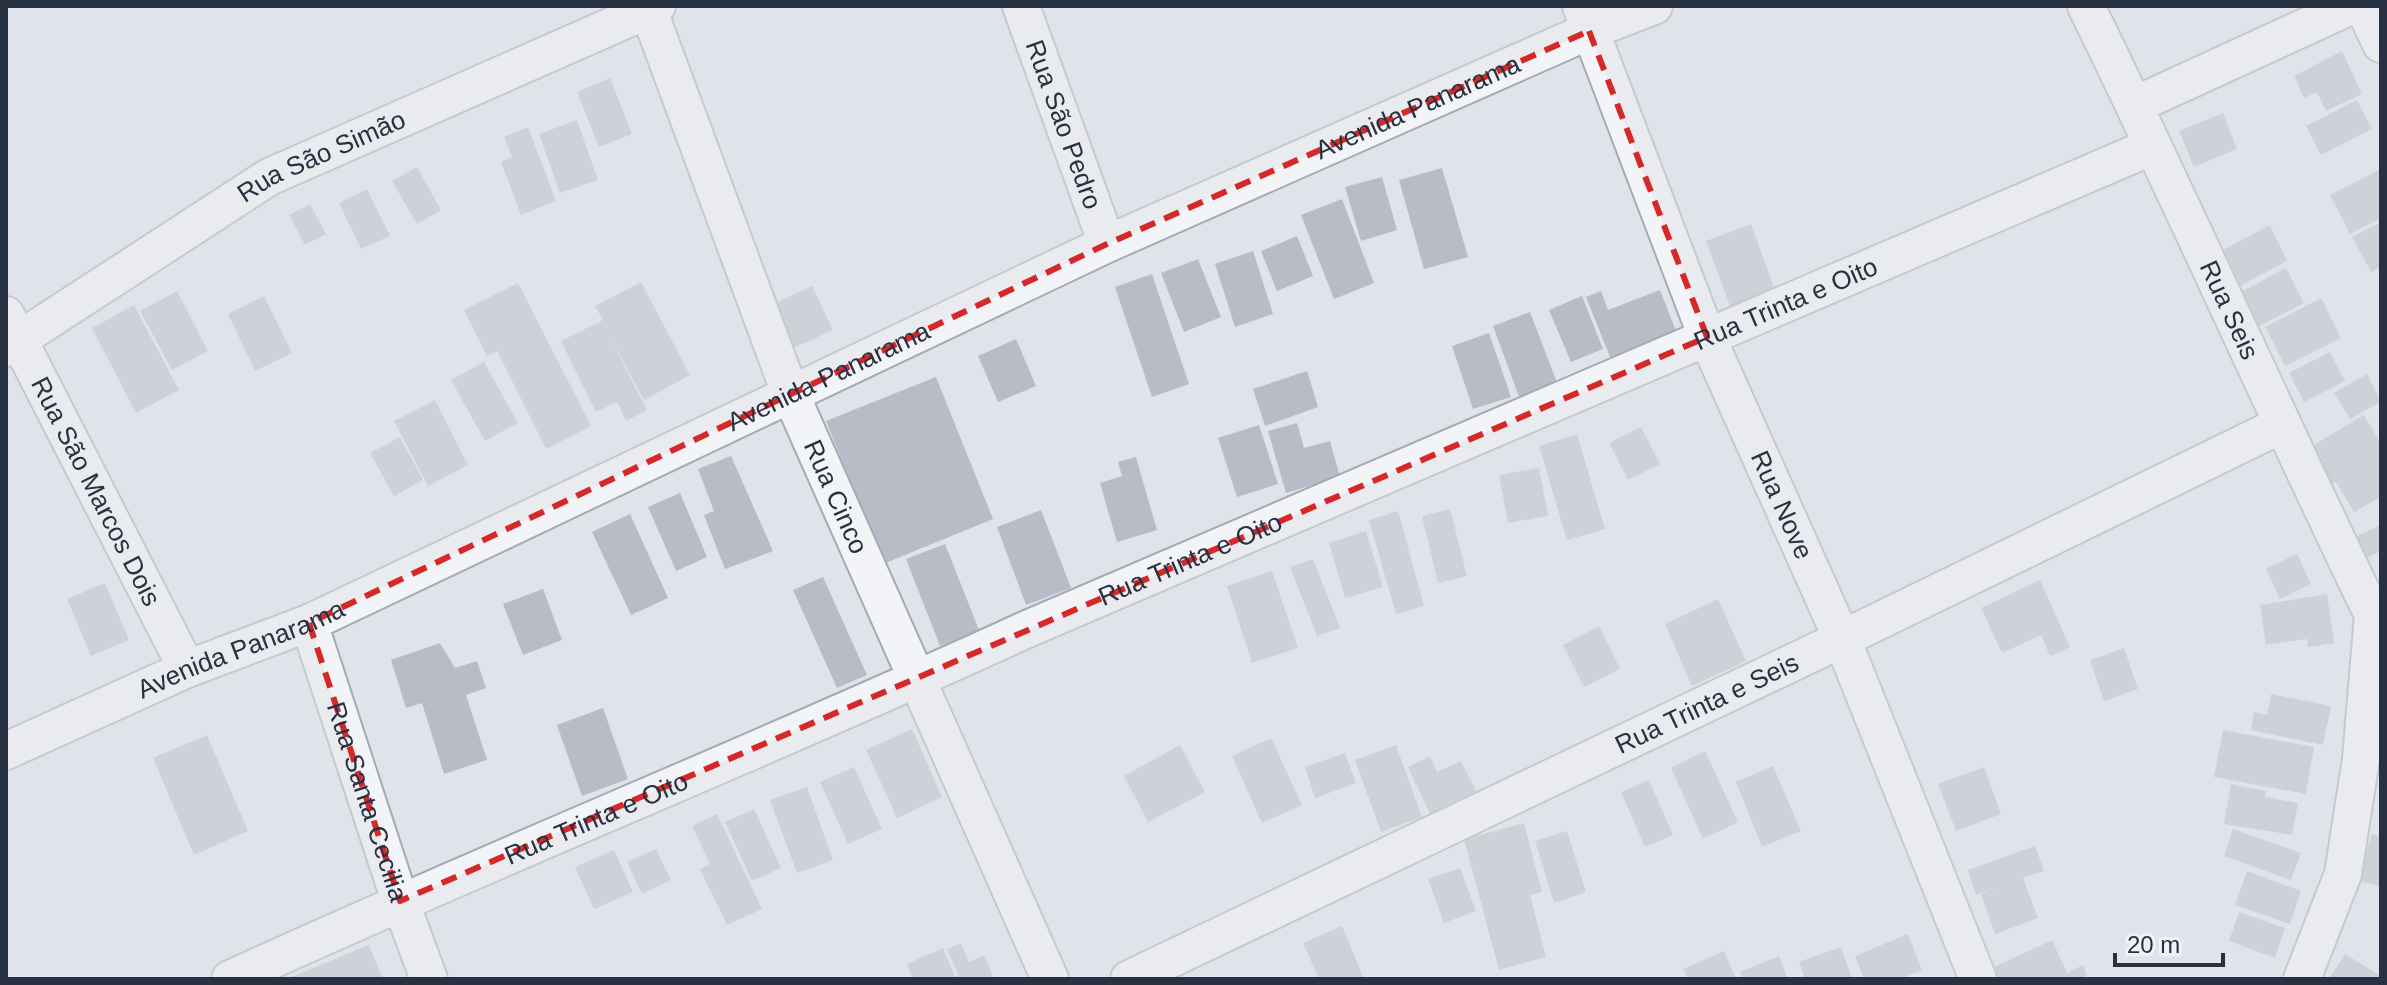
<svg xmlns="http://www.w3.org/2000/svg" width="2387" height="985" viewBox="0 0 2387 985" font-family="Helvetica,sans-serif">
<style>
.building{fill:#b7bcc6}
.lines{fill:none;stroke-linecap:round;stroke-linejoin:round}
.minor-casing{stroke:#a5aab3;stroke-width:40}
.minor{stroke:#f3f4f7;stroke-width:36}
.marked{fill:none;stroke:#d62828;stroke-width:6;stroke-dasharray:16 10;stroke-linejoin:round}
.labels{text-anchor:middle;stroke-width:7;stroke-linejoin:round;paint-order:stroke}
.street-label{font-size:26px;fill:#283141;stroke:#eff2f6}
</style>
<rect width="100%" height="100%" fill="#e0e3e9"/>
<!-- building -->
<path class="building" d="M2342,51l20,43 -36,17 -9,-19 -13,6 -10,-22z
M610,78l22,56 -33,13 -22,-55z
M2357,100l15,29 -51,26 -15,-29z
M2223,113l14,36 -43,18 -15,-36z
M577,120l21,60 -38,13 -21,-59z
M528,127l28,74 -35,14 -20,-53 11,-5 -8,-20z
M417,167l24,43 -24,14 -25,-43z
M1442,168l26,89 -44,12 -25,-89z
M2381,169v49l-31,16 -20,-39z
M1382,177l15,53 -36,11 -16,-54z
M367,189l23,47 -29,13 -22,-46z
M1342,199l32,84 -40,16 -33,-84z
M310,204l16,30 -21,11 -16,-30z
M2381,222v45l-10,5 -19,-35z
M1751,224l24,66 -45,16 -24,-65z
M2270,225l17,36 -47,25 -19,-35z
M1297,236l16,40 -36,15 -16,-40z
M1253,251l20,63 -38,13 -20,-63z
M1198,259l23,58 -37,15 -23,-59z
M2286,268l18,35 -47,24 -18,-34z
M1152,274l37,110 -37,13 -37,-110z
M641,282l49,93 -46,25 -35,-65 38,75 -21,11 -9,-19 -21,10 -35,-71 42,-21 -8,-14z
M518,283l73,143 -45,23 -49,-98 -10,5 -23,-46z
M812,286l21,44 -46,21 -20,-44z
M1660,290l18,46 -66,26 -26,-65 15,-6 7,19z
M177,291l31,60 -36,19 -32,-59z
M264,296l28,57 -37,18 -27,-57z
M1582,296l21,53 -32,13 -22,-52z
M2321,298l20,40 -56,28 -20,-39z
M134,305l45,85 -43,23 -44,-85z
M1530,312l29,76 -38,14 -28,-76z
M1489,333l22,64 -38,12 -21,-63z
M1016,339l20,47 -38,16 -20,-46z
M2330,352l15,29 -41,21 -15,-29z
M484,362l34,61 -33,18 -34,-61z
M1307,371l11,36 -53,19 -12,-37z
M2367,374l14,28 -31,17 -16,-26z
M936,377l57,142 -110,45 -57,-143z
M435,400l33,65 -40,21 -34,-65z
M2364,415l17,29v53l-27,15 -18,-30 -4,2 -22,-37z
M1297,423l7,25 26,-7 10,36 -54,16 -18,-62z
M1259,425l19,59 -41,13 -19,-59z
M1641,427l19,37 -32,16 -19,-37z
M1577,434l28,95 -38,11 -28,-94z
M400,437l23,43 -29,16 -24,-43z
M731,456l42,95 -48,18 -21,-54 10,-4 -16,-42z
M1136,457l21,73 -40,12 -17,-59 22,-7 -4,-14z
M1539,468l9,48 -40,7 -9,-48z
M680,493l27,64 -31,14 -28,-64z
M1450,509l17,67 -29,7 -16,-67z
M1041,510l30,78 -45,17 -29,-78z
M1398,511l26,95 -28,8 -27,-94z
M630,514l38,84 -37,17 -39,-83z
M2381,525v26l-20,10 -11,-22z
M1366,531l17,56 -38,11 -16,-55z
M945,544l34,86 -39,16 -34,-87z
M2297,554l14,30 -31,15 -14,-30z
M1313,559l27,69 -23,8 -27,-69z
M1272,571l26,77 -46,15 -25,-77z
M823,577l44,98 -30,13 -44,-98z
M2040,580l30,67 -20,9 -9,-21 -39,18 -21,-45z
M105,583l24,57 -38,16 -24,-57z
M543,589l19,51 -39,15 -20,-51z
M2327,594l7,49 -26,4 -1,-8 -41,6 -6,-40z
M1718,599l28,62 -54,25 -27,-62z
M1599,626l21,43 -36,18 -21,-42z
M440,643l15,25 22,-7 9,27 -20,7 21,65 -43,14 -22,-71 -16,5 -15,-48z
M2124,648l14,41 -34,12 -14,-41z
M2271,694l60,12 -8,39 -72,-15 3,-18 13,3z
M603,708l25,71 -46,17 -25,-71z
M912,729l30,68 -45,21 -31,-68z
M2223,730l91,17 -8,47 -92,-17z
M207,735l41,96 -54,24 -41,-97z
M1271,738l31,67 -40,18 -30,-67z
M1180,745l25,47 -57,30 -24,-46z
M1396,745l26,72 -41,15 -26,-72z
M1705,751l33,71 -35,17 -32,-71z
M1345,753l11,30 -41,15 -10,-31z
M1430,756l7,16 24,-11 15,30 -46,23 -22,-47z
M1773,766l28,65 -39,16 -26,-65z
M854,767l28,62 -34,15 -28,-62z
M1984,767l17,47 -45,17 -18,-47z
M1649,780l24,55 -28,12 -24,-55z
M2231,784l35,7 -1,6 33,6 -6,32 -68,-11z
M807,787l26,73 -36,13 -27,-73z
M754,809l27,59 -29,13 -27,-59z
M717,814l45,95 -35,16 -27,-56 10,-5 -18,-38z
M1524,823l18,69 -12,3 16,62 -47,13 -35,-131z
M2233,829l68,24 -10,27 -67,-24z
M1567,831l19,61 -32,11 -19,-62z
M2372,834l9,3v50l-23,-7z
M2035,846l9,25 -21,7 15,40 -43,16 -14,-40 16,-7 -21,8 -8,-25z
M656,849l15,31 -29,14 -15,-32z
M614,850l19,42 -39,17 -19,-42z
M1460,868l16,43 -32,12 -16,-44z
M2247,871l54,20 -11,33 -55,-19z
M2239,912l46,16 -10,30 -46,-17z
M1342,926l22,53h-45l-16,-36z
M1908,934l14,36 -21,9h-37l-9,-23z
M2052,940l15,33 16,-8 4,10 -9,4h-79l-5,-12z
M961,943l8,19 15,-7 10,24h-34l-13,-30z
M369,945l14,34h-97z
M1841,947l11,32h-47l-6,-17z
M943,948l13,31h-43l-6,-15z
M1724,951l12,28h-48l-5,-10z
M2345,954l36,22v3h-52z
M1779,956l9,23h-45l-3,-7z"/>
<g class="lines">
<defs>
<g id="minor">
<path id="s1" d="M647,6l143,387 260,586"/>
<path id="s2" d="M1021,6l86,238"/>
<path id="s3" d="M1581,6l126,331 135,302 136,340"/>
<path id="s4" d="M2086,6c99,202 189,407 287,609l8,9"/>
<path d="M2363,6l18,38"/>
<path d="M2135,105l216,-99"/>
<path id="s5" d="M6,315l181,354"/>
<path id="s6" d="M6,348l263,-171 388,-171"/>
<path id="s7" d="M309,623l91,278 29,78"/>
<path id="s8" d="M6,751l181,-82 122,-46 798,-379 482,-213 65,-25"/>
<path id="s9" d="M230,979c264,-121 532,-228 795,-349l1128,-484"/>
<path id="s10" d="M1129,979l713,-340 439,-214"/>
<path d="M2302,979l41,-105 18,-115 12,-144"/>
</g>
</defs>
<!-- minor casing -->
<use href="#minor" class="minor-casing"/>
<!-- minor -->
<use href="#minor" class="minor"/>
</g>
<!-- marked area -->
<path d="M0 0H2387V985H0ZM1589,31l118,306 -1307,564 -91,-278 798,-379z" fill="#e0e3e9" fill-opacity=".55" fill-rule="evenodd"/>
<path class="marked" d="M1589,31l118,306 -1307,564 -91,-278 798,-379z"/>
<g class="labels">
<!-- street labels -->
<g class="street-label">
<text dy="9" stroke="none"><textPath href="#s8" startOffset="1552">Avenida Panarama</textPath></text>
<text dy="9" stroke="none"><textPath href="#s2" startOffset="126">Rua São Pedro</textPath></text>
<text dy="9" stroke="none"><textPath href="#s6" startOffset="370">Rua São Simão</textPath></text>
<text dy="9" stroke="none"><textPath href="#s9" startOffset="1696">Rua Trinta e Oito</textPath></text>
<text dy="9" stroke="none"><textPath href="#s4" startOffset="336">Rua Seis</textPath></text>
<text dy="9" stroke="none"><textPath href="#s8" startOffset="904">Avenida Panarama</textPath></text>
<text dy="9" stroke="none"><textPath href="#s5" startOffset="198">Rua São Marcos Dois</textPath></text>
<text dy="9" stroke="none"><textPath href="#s1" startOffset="526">Rua Cinco</textPath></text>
<text dy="9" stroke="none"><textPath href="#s3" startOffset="538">Rua Nove</textPath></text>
<text dy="9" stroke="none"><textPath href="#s9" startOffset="1048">Rua Trinta e Oito</textPath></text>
<text dy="9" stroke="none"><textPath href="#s8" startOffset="256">Avenida Panarama</textPath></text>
<text dy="9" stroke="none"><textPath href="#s10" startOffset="640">Rua Trinta e Seis</textPath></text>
<text dy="9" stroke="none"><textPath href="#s7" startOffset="188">Rua Santa Cecilia</textPath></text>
<text dy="9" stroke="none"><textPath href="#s9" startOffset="400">Rua Trinta e Oito</textPath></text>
</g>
</g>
<!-- border -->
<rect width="2387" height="985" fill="none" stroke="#283141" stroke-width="16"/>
<!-- scale -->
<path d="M2115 953v12h108v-12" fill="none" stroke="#283141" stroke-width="4"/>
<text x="2127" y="953" font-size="24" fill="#283141" stroke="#eff2f6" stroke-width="6" paint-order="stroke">20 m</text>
</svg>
